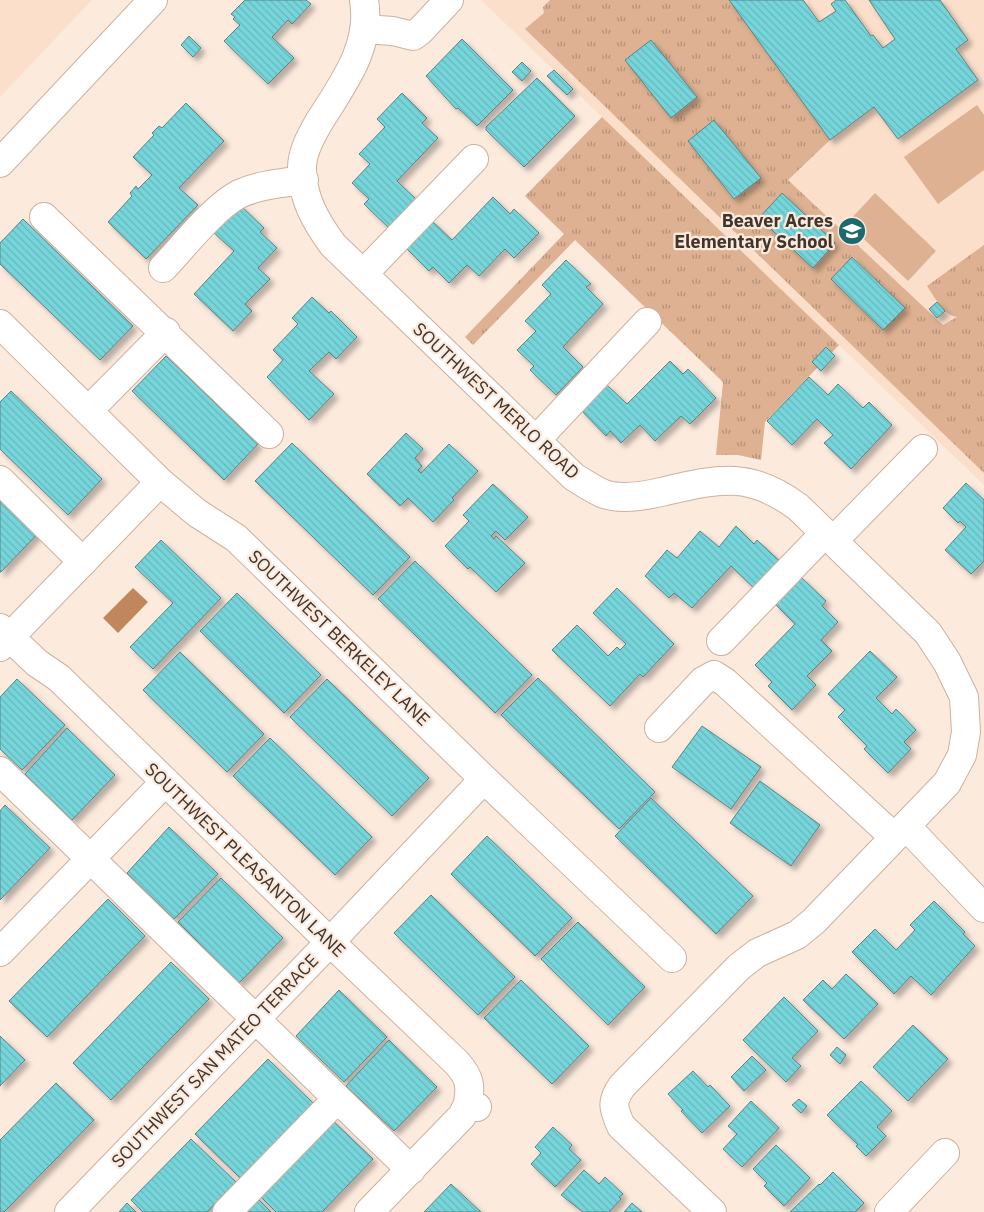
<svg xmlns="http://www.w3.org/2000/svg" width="984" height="1212" viewBox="0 0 984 1212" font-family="'IBM Plex Sans',sans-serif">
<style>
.built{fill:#fcdfca}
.grass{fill:url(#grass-tufts);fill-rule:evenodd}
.pitch{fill:#ddb191}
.water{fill:#c0875c}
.building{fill:url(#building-back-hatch);stroke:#5b8284;filter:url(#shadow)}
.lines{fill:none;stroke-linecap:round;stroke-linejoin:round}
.minor-casing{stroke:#cdb19c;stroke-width:30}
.major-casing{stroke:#cdb19c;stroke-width:30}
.minor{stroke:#fff;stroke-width:28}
.major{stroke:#fff;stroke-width:28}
.labels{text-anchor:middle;stroke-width:4.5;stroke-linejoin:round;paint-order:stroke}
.poi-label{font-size:18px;font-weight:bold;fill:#40342c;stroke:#fceadd;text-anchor:end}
.street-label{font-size:18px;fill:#40342c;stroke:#fceadd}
</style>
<defs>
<pattern id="grass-tufts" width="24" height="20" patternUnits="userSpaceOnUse" patternTransform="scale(1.25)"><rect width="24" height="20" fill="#ddb191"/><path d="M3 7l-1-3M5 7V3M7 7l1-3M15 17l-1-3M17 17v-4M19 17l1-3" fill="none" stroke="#b59177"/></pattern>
<pattern id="building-back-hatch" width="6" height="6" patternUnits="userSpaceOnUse" patternTransform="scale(1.25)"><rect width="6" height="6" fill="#75d5da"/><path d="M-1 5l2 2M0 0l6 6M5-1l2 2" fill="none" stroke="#66b7bb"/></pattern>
<filter id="shadow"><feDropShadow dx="4.5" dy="4.5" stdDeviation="2.5" flood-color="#0004"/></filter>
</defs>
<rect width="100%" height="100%" fill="#fceadd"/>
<!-- built -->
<path class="built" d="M0,0h92l-92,97z
M481,0h503v485l-382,-368z"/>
<!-- grass -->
<path class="grass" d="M550,0h179l101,140 -42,40 155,145 14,-8c-13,-1 -23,-21 -30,-31l57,-41v228l-459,-444 19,-16 -1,-6zM651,40l46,57 -71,-37zM714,120l47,58 -27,21 -46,-58zM782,194l53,49 -22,24zM853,257l52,51 -22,22 -52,-51z
M602,117l237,228 -74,77 -4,38 -23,-5h-22l7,-73 -148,-142 -102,105 -8,-8 99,-103 -39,-38z"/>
<!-- pitch -->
<path class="pitch" d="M977,105l7,10v55l-46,34 -34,-47z
M875,193l61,58 -28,30 -61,-58z"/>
<!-- water -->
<path class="water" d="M133,588l15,14 -30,31 -15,-15z"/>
<!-- building -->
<path class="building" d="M245,0h61l5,4 -19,20 -4,-4 -16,17 22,21 -26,26 -44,-43 16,-16 -7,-6 2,-2 -4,-3z
M729,0h74l16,22 17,-11 -5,-7 5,-4h9l26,36 2,-1 10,13 12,-9 -26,-39h71l28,40 -12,9 22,31 -80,59 -24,-32 -44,33z
M189,36l12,12 -8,9 -12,-12z
M462,39l51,51 -36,36 -19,-18 -2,1 -30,-33z
M651,40l46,57 -26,21 -46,-58z
M522,62l9,9 -9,10 -10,-9z
M554,70l19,19 -6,6 -20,-19z
M537,78l38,38 -51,51 -38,-37v-3z
M402,93l25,25 -5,5 16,15 -41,43 21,20 -27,29 -27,-26 5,-5 -17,-16 18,-19 -11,-10 26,-27 -8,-8z
M186,103l38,38 -45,47 19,17 -52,54 -38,-37 24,-26 -2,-3 6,-7 2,3 14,-14 -19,-18 21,-22 -2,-2 7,-7 3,2z
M714,120l47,58 -27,21 -46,-58z
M782,193l53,50 -22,25 -54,-50z
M493,197l17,17 4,-5 25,24 -25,25 -9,-9 -26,27 -12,-11 -18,18 -16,-16 -4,4 -25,-25 26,-27 22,21z
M239,204l25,24 -4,4 17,16 -19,20 12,11 -25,25 7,7 -19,20 -39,-37 40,-43 -21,-19z
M23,219l110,107 -33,34 -100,-96v-21z
M852,257l53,51 -22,22 -52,-51z
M566,260l25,24 -5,3 17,17 -40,43 20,20 -27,28 -26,-25 4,-4 -17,-16 19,-19 -11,-10 26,-27 -9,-9z
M312,297l17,16 2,-2 26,26 -21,22 -7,-7 -20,19 25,23 -25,26 -42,-43 16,-17 -10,-10 25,-26 -6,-6z
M937,302l8,9 -8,7 -8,-9z
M826,347l9,9 -14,15 -9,-9z
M166,356l92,88 -34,36 -92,-89z
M670,361l13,13 5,-5 28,29 -26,26 -9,-8 -26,25 -15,-16 -19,18 -11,-12 -4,5 -26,-27 26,-25 21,20z
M809,377l19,18 10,-11 25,24 6,-6 23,23 -41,44 -27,-26 9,-8 -16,-16 -25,26 -25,-24z
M11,391l91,88 -34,36 -68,-66v-47z
M406,433l17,16 -8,9 7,8 -4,4 3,3 28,-29 29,27 -26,27 2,2 -21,22 -25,-24 -8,8 -33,-32z
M292,443l118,114 -37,38 -118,-114z
M966,483l18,17v61l-13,13 -26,-24 21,-23 -6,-6 -2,2 -15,-15z
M493,484l35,33 -23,23 -9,-9 -5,5 3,3 2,-3 29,27 -29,29 -26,-25 -2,2 -23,-23 24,-25 -6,-6z
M0,485l44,42 -43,45h-1z
M736,526l18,18 3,-4 27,25 -26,27 -27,-26 -39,42 -18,-15 -5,5 -24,-22 22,-26 10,8 23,-27 19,16z
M161,540l60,58 -68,71 -23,-22 43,-44 -38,-36z
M415,561l117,114 -37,38 -117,-114z
M801,577l25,24 -4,5 16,16 -17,18 11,11 -25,25 9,9 -24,25 -24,-24 4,-4 -17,-17 40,-41 -20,-20z
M617,588l57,56 -31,33 -3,-3 -30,32 -58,-56 25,-25 31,31 9,-9 3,3 6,-6 -33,-31z
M237,593l84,82 -37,38 -84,-82z
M870,651l27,26 -21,21 16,16 4,-5 20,21 -12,12 7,7 -23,24 -24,-24 3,-3 -29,-29 7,-7 -17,-16z
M180,652l84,82 -37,38 -84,-82z
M538,678l117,114 -36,37 -118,-114z
M17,679l48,46 -43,45 -22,-21v-52z
M327,679l102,99 -37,38 -102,-99z
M702,726l59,41 -30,42 -59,-42z
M67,728l48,47 -43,45 -47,-46z
M270,738l102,99 -37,38 -102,-99z
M760,781l60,44 -29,41 -61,-43z
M651,798l102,98 -37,38 -101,-98z
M5,805l45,43 -50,52v-89z
M169,827l49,47 -44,45 -47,-46z
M487,836l85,82 -37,38 -84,-82z
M221,878l62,60 -44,45 -61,-61z
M431,895l84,82 -37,38 -84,-82z
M108,899l37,37 -98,101 -38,-36z
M934,901l31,31 -2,2 12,12 -44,49 -20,-19 -17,18 -42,-42 23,-23 21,21 19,-20 -5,-5z
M578,922l67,65 -37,38 -67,-66z
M171,962l38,37 -98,101 -38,-37z
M846,974l32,30 -34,35 -41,-39 20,-20 9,9z
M521,980l68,66 -37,38 -68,-66z
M339,990l48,47 -43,45 -48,-46z
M784,997l34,34 -26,27 9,8 -15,16 -43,-42z
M913,1025l35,34 -40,42 -35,-34z
M0,1036l25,24 -25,26z
M389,1040l48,47 -43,44 -48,-45z
M837,1047l9,8 -6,9 -10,-9z
M752,1056l14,14 -22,21 -13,-14z
M268,1059l45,44 -73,75 -45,-44z
M693,1071l15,16 2,-2 20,21 -28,27 -21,-22 2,-1 -15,-16z
M861,1081l31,30 -15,16 9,9 -20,20 -10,-10 2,-1 -31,-30z
M56,1083l38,37 -90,92h-4v-72z
M799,1099l8,7 -6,7 -9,-8z
M751,1101l28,27 -37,39 -19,-18 14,-15 -9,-8z
M328,1116l45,43 -51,53h-46l-21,-21z
M553,1127l19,18 -3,4 12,11 -26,27 -24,-23 10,-11 -6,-6z
M191,1139l45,43 -29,30h-64l-12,-12z
M776,1145l34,33 -26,28 -20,-20 3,-3 -14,-14z
M584,1170l15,14 6,-7 18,17 -4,3 2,2 -12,13h-26l-22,-17z
M833,1172l31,31 -9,9h-65l29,-28 1,1z
M451,1184l30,28h-57z
M252,1193l19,19h-37z
M127,1203l9,9h-17z
M632,1203l10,9h-18z"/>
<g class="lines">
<defs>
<path id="minor" d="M364,0c8,47 -22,85 -45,122 -8,14 -17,30 -17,46 0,30 14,54 31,77l241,232c10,6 20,13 30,17 18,6 40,2 57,-2 57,-13 87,-22 137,15l130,126 19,29 17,35 2,35 -4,23 -15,28 -133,138 -17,14 -40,18 -18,14 -117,119c-11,16 -9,22 -1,40l91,86
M364,29l29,2 20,5 7,-5 29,-31
M44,217l225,217
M163,268c21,-22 50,-60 76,-74 20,-9 43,-11 65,-14
M363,274l111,-115
M0,324l160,158 37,31 39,25 248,241 188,179
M88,411l78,-79
M536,440l111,-118
M0,480l83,82
M833,541l90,-92
M0,628l37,35 22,15 271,264 127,121c13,15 14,22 11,41
M721,641l104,-108
M0,647l160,-165
M659,728l44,-47 11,-6 11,7 169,155
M0,771l411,399
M906,826l78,82
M0,952l165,-170
M69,1212l261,-270 154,-163
M227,1212l110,-113
M369,1212l93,-96 6,-12 9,3
M889,1212l56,-59"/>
<path id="major" d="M0,163l153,-163"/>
</defs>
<!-- minor casing -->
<use href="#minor" class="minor-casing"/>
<!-- major casing -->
<use href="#major" class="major-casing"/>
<!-- minor -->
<use href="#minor" class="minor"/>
<!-- major -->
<use href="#major" class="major"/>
</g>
<!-- icons -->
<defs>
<symbol id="school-disc" viewBox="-11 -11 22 22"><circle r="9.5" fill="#1d6a6e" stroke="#fceadd"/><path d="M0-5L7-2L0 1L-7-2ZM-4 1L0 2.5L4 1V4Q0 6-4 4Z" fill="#fff"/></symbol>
</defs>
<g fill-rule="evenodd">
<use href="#school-disc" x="836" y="215" width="32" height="32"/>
</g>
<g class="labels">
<!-- poi labels -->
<g class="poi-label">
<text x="833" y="227">Beaver Acres<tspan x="833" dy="21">Elementary School</tspan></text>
</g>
<!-- street labels -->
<g class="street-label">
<text transform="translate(496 401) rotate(43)" y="6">SOUTHWEST MERLO ROAD</text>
<text transform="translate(339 638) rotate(44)" y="6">SOUTHWEST BERKELEY LANE</text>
<text transform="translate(245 860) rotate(44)" y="6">SOUTHWEST PLEASANTON LANE</text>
<text transform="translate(215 1061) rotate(-46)" y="6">SOUTHWEST SAN MATEO TERRACE</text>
</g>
</g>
</svg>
